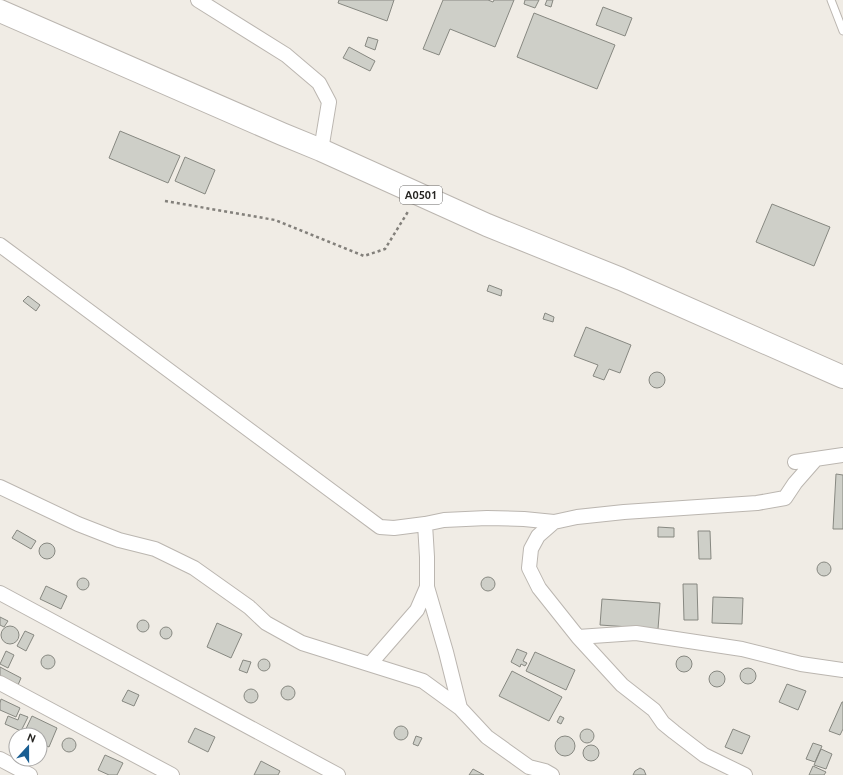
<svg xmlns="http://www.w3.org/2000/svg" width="843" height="775" viewBox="0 0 843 775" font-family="Ubuntu,sans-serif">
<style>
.building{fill:#cecfc8;stroke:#878881}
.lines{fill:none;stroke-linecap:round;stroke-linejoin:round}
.service-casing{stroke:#bbb6b0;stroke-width:9}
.minor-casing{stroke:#bbb6b0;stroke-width:16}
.trunk-casing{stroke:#bbb6b0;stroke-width:24}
.path{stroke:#83807b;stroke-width:2.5;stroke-dasharray:3 3;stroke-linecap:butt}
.service{stroke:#fff;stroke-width:7}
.minor{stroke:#fff;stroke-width:14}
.trunk{stroke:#fff;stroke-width:22}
.labels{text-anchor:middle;stroke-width:3;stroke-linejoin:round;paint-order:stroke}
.shield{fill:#fff;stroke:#686765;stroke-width:1}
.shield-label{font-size:11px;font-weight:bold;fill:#272623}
</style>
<rect width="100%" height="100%" fill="#f0ece5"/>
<!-- building -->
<path class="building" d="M339,0h55l-7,21 -49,-18z
M443,0h45l5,2 1,-2h20l-19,47 -45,-18 -11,26 -16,-6z
M525,0h14l-4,8 -11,-4z
M547,0h6l-2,7 -6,-2z
M603,7l29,11 -7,18 -29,-11z
M534,13l81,32 -18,44 -80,-32z
M368,37l10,3 -3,10 -10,-4z
M349,47l26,14 -5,10 -27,-13z
M120,131l60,25 -12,27 -59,-25z
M185,157l30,13 -10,24 -30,-13z
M772,204l58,23 -16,39 -58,-24z
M489,285l13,5 -1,6 -14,-5z
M28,296l12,9 -4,6 -13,-10z
M545,313l9,4 -1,5 -10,-3z
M586,327l45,18 -11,28 -11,-4 -5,11 -11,-4 5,-11 -24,-9z
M649 380a8 8 0 1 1 16 0a8 8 0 1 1-16 0Z
M836,474l7,1v54h-10z
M658,527l16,1v9h-16z
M17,530l19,11 -5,8 -19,-11z
M698,531h12l1,28h-12z
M39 551a8 8 0 1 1 16 0a8 8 0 1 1-16 0Z
M817 569a7 7 0 1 1 14 0a7 7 0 1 1-14 0Z
M481 584a7 7 0 1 1 14 0a7 7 0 1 1-14 0Z
M77 584a6 6 0 1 1 12 0a6 6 0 1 1-12 0Z
M683,584h14l1,36h-14z
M46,586l21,10 -6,13 -21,-10z
M713,597l30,1 -1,26 -30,-1z
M602,599l58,4 -2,26 -58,-4z
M0,617l8,4 -4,6 -4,-2z
M137 626a6 6 0 1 1 12 0a6 6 0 1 1-12 0Z
M217,623l25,11 -11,24 -24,-11z
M1 635a9 9 0 1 1 18 0a9 9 0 1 1-18 0Z
M160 633a6 6 0 1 1 12 0a6 6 0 1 1-12 0Z
M25,631l9,4 -8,16 -9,-5z
M517,649l10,4 -4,8 4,2 -2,3 -4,-2 -1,3 -9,-5z
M6,651l8,4 -6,13 -8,-4z
M535,652l40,18 -9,20 -40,-19z
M41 662a7 7 0 1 1 14 0a7 7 0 1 1-14 0Z
M676 664a8 8 0 1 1 16 0a8 8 0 1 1-16 0Z
M258 665a6 6 0 1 1 12 0a6 6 0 1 1-12 0Z
M243,660l8,2 -4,11 -8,-3z
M0,667l21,11 -3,7 -18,-9z
M740 676a8 8 0 1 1 16 0a8 8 0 1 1-16 0Z
M512,671l50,26 -13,24 -50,-25z
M709 679a8 8 0 1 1 16 0a8 8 0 1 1-16 0Z
M787,684l19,7 -8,19 -19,-8z
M281 693a7 7 0 1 1 14 0a7 7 0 1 1-14 0Z
M244 696a7 7 0 1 1 14 0a7 7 0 1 1-14 0Z
M128,690l11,5 -5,11 -12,-5z
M1,699l19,9 -4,9 -16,-7v-7z
M842,702h1v27l-3,6 -11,-4z
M20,714l8,3 -7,14 -16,-7 3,-8 10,4z
M32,716l25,12 -8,19 -9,-4v-8h-17z
M560,716l4,2 -3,6 -4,-2z
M394 733a7 7 0 1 1 14 0a7 7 0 1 1-14 0Z
M195,728l20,9 -7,15 -20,-10z
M733,729l17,7 -8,18 -17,-7z
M580 736a7 7 0 1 1 14 0a7 7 0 1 1-14 0Z
M416,736l6,2 -4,8 -5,-2z
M555 746a10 10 0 1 1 20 0a10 10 0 1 1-20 0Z
M62 745a7 7 0 1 1 14 0a7 7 0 1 1-14 0Z
M813,743l9,3 -7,16 -9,-3z
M583 753a8 8 0 1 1 16 0a8 8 0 1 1-16 0Z
M821,749l11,5 -6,15 -12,-4z
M105,755l18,8 -6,12h-8l-11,-5z
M261,761l19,10 -2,4h-24z
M813,766l13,6 -2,3h-15z
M640,768l4,2 2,5h-13l2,-4z
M473,769l11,6h-15z"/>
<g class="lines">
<defs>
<path id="service" d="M831,0l12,31"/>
<path id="minor" d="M198,0l88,55 33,28 10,19 -8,48
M0,245l380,282 14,1 31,-4 19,-4 43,-2 37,1 30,3 23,-5 47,-5 133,-9 28,-5 10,-15 21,-24
M795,462l48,-7
M0,487l78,37 41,16 36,9 39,19 55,39 17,16 36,20 121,38 37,27 27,29 42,30 16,4 7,4
M554,522l-16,14 -7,13 -2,19 10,20 39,49 44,48 32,25 9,13 11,9 30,23 41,20
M427,587l19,65 14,56
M0,593l338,182
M578,637l58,-4 106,16 59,15 42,6
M370,664l47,-54 10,-23v-30l-2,-33
M0,683l172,92
M0,759l30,16"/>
<path id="trunk" d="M0,11l282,123 39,16 166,75 134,54 222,98"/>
</defs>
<!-- service casing -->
<use href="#service" class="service-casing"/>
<!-- minor casing -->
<use href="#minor" class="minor-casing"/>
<!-- trunk casing -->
<use href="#trunk" class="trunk-casing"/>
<!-- path -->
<path class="path" d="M165,201l110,19 89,36 21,-7 24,-39"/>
<!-- service -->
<use href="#service" class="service"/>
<!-- minor -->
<use href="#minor" class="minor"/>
<!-- trunk -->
<use href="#trunk" class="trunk"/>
</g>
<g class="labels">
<!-- shield labels -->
<rect class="shield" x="400" y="186" width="42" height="18" rx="3"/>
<g class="shield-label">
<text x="421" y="199">A0501</text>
</g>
</g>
<!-- north arrow -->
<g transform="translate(28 747) rotate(21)"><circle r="19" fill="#ffffff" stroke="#a9a8a7"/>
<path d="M0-3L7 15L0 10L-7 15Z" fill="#195e92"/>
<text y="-6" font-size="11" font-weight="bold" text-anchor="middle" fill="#272623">N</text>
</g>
</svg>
